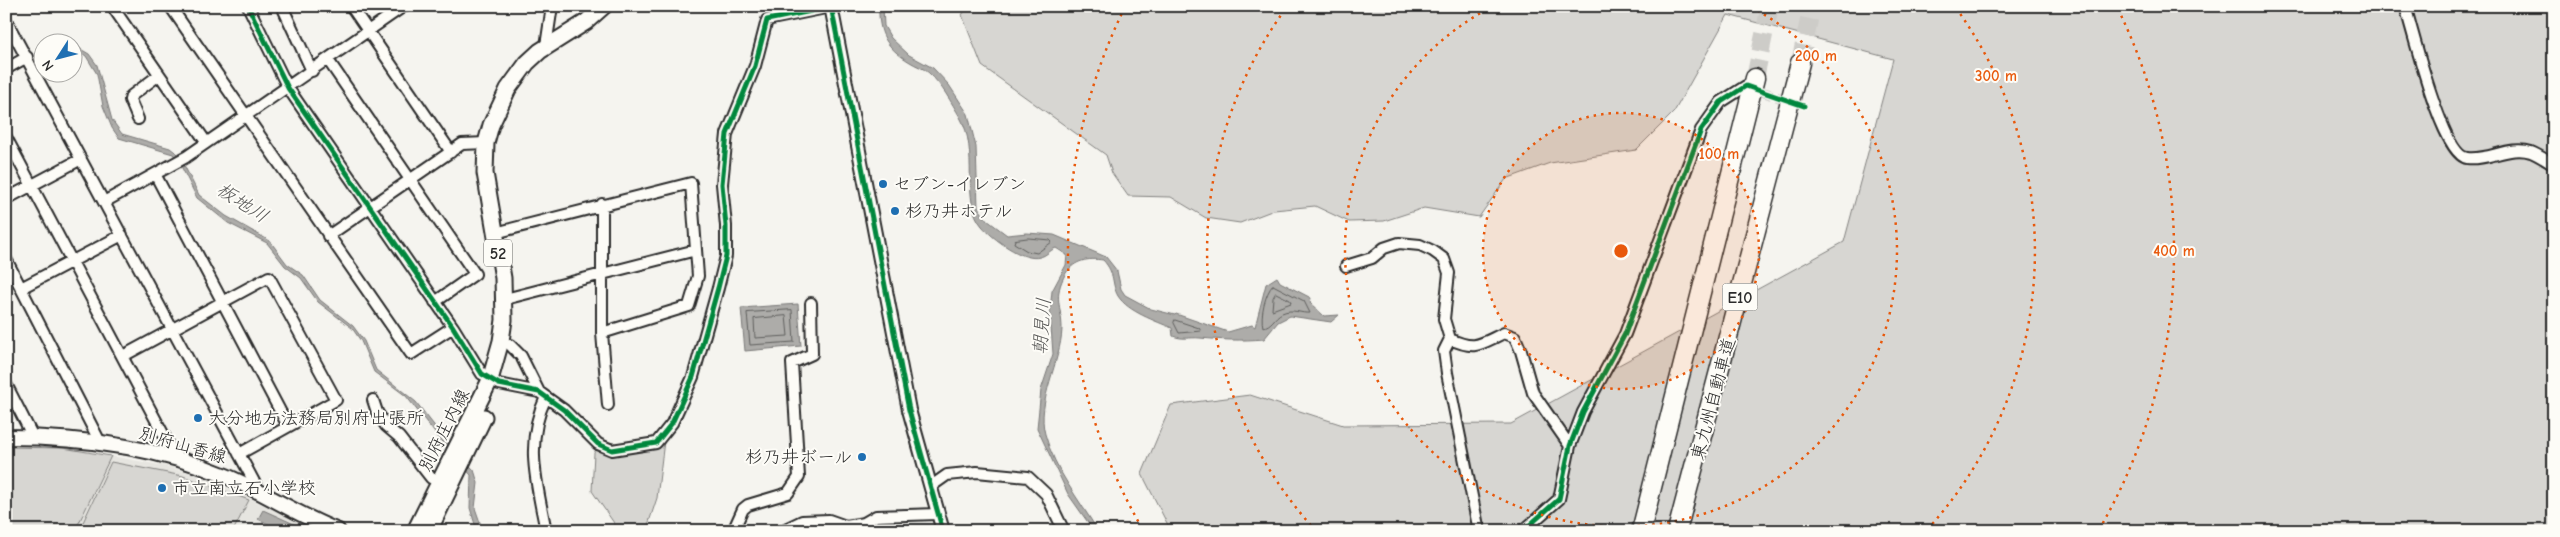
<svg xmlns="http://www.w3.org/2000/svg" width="2560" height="537" viewBox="0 0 2560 537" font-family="'Comic Neue','Klee One',sans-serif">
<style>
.built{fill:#e6e5e0}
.green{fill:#d7d6d2;stroke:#81807e}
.water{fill:#adaca9;stroke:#797877}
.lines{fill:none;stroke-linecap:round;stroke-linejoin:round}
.shore{stroke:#5f5f5d;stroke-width:1}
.minor-tunnel{stroke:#cdccc8;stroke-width:10;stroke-dasharray:10 5;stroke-linecap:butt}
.motorway-tunnel{stroke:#cdccc8;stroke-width:18;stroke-dasharray:18 9;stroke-linecap:butt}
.minor-casing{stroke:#2b2b2b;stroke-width:14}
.tertiary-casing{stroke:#2b2b2b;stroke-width:16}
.secondary-casing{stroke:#2b2b2b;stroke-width:18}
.primary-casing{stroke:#2b2b2b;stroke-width:19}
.motorway-casing{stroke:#2b2b2b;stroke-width:21}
.minor{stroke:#fdfcf7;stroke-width:10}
.tertiary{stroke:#fdfcf7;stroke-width:12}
.secondary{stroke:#fdfcf7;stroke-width:14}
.primary{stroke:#fdfcf7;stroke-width:15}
.motorway{stroke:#fdfcf7;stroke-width:18}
.cycleway-casing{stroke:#fdfcf7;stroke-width:8}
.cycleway{stroke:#00873e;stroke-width:5}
.ring{fill:none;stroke:#e8590c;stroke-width:2.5;stroke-dasharray:2.5 5}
.poi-dot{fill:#1f6fb2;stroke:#fdfcf7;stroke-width:2}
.labels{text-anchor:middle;stroke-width:4;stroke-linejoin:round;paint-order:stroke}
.shield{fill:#fdfcf7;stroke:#6a6a68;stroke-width:1}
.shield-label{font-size:16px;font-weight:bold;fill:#2b2b2b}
.poi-label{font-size:18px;fill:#2b2b2b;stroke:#fdfcf7;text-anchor:start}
.street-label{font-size:18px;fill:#2b2b2b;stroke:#fdfcf7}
.water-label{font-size:19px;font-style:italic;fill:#585857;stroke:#fdfcf7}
.centre{fill:#e8590c;stroke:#fdfcf7;stroke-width:2.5}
.ring-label{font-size:15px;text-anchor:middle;font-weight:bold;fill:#e8590c;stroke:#fdfcf7;stroke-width:4;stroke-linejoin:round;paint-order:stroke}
</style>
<rect width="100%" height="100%" fill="#f5f4ef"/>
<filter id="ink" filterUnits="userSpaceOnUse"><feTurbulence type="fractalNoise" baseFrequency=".02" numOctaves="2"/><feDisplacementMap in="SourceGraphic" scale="10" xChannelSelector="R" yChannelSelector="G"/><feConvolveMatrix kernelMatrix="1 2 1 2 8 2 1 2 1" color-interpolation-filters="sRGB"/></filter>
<g filter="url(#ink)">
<!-- built -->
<path class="built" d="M111,456l55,10 41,12 94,45 6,8h-232z"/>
<!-- green -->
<path class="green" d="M968,6h1586v525h-1383l-29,-57 29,-69 79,-10 93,30 168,-1 333,-182 49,-183 -165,-44 -54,97 -38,38 -86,13 -44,16 -27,38 -55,-9 -40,13 -35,1 -34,-16 -41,4 -34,13 -34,-5 -35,-21 -43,-1 -16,-23 -6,-18 -124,-89 -20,-51z
M664,441l-7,57 -11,33h-32v-8l-22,-32 2,-38 3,-5z
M6,447l57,1 48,8 -36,75h-69z
M111,462l72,14 66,24 -16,31h-154z"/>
<!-- water -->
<path class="water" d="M879,6h4l1,20 7,12 18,17 24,13 16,17 19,29 8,33 2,60 9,13 20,15 20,-2 27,2 52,22 11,14 4,18 4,6 26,14 24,6 1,-1 52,18 24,-7 3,2 11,-43 11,-7 3,5 31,16 -1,5 14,13 15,-1 -8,7 -41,-6 -12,6 -14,17c-23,2 -42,1 -64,-1 -10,-1 -18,2 -27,-2l-1,-8c-16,-7 -44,-16 -54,-32 -7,-12 -2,-22 -15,-36 -15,-2 -28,0 -37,13 -14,24 -4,33 -4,56 -1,32 -26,73 -17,105 10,37 34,65 53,97h-4l-26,-37 -31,-66 4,-38 12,-36 -3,-43 2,-20 14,-26 1,-10 -11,-7c-6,2 -10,8 -16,9 -17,5 -48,-19 -58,-31 -22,-25 -2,-74 -22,-109 -9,-15 -18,-32 -31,-44 -5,-5 -13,-7 -19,-11 -24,-14 -32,-29 -31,-56z
M72,44l17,10 8,11 15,55 10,14 48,14 9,7 20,40 27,21 44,25 17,23 16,11 17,25 33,26 11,15 12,29 40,32 31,40 27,28 4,13 -3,25 8,23h-6l-7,-23 1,-33 -26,-29 -39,-50 -32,-24 -13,-31 -9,-13 -34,-26 -17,-24 -16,-12 -18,-23 -39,-20 -31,-25 -17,-34 -7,-10 -54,-16 -7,-10 -9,-22 -6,-32 -11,-18 -13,-9z
M798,304l3,42 -56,5 -4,-43z
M263,510l31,14 -3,7h-8l-25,-12z"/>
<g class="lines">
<!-- shore -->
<path class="shore" d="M1028,238l22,2 2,2 -15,11 -10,-2 -13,-8 1,-3z
M1273,285l31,16 6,12c-9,1 -17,-5 -28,0 -8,4 -10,13 -19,14 -3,-11 2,-34 10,-42z
M1276,293l14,7 1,3 -19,7 1,-12z
M792,310l2,32 -44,3 -3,-32z
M786,316l2,20 -33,2 -1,-19z
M1175,320l24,8 2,3 -22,2 -5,-10z"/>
<!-- minor-tunnel -->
<path class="minor-tunnel" d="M1748,87l56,19"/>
<!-- motorway-tunnel -->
<path class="motorway-tunnel" d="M1800,63l12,-57
M1755,78l15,-72"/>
<defs>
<path id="minor" d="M112,6l94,136
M170,6l241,348 42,-27
M248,6l40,82 165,239 29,47 17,10 40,8 25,18 34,34 14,6 44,-7 16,-20 21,-46 25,-89 8,-32v-30l-4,-42 5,-50 28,-68 12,-46 64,-13
M282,6l30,65
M351,6l100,146
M2405,6c8,25 37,149 62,152 21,3 43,-13 64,-6 8,3 16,9 23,13
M6,20l253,471
M546,46l6,-40
M328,60l147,214 -40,28
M6,69l21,-12
M138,119l-8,-19 1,-4 28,-21
M6,137l171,323
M155,174l31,-17 218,-151
M6,199l75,-40
M104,202l51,-28 133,252
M602,204v129l6,72
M495,233l196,-50 7,93 -9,30 -87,27
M328,236l134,-92 24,-1
M6,259l95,185
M1346,266l26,-8 12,-10 15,-5 21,2 13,6 11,8 5,14 -5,46 6,20c26,12 30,5 54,-6l11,4 6,14 12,42 37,53
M21,288l101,-53
M505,299l191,-49
M1450,339l-6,12 3,22 32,158
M510,345l11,11 18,36
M123,356l146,-79 67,123 -97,54
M6,384l27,53
M373,400l4,12 9,14 13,11 32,41 13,5
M930,487l17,-12 30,-3 51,5 18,17 18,37
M546,531c-9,-47 -22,-88 0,-134
M733,531l10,-22 5,-4 40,-12 11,-16 -7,-114 20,-9 -1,-51
M781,531l21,-10 27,-1 17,6 18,-3 12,-7 62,-2
M1523,531l36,-32 11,-53 13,-34 42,-78 76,-204 20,-28 25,-16"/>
<path id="tertiary" d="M831,6l78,404 34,121"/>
<path id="secondary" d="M6,437c73,0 152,10 220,39 38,16 73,40 112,55"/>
<path id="primary" d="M415,531l75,-151 11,-39 3,-21 -1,-42 -18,-105 1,-30 5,-18 17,-36 19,-26 13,-12 46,-29 18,-16
M429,531l55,-114"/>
<path id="motorway" d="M1641,531l114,-453
M1677,531l123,-468"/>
</defs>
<!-- minor casing -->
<use href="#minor" class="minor-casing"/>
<!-- tertiary casing -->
<use href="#tertiary" class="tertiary-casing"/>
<!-- secondary casing -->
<use href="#secondary" class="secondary-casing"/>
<!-- primary casing -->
<use href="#primary" class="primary-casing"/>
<!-- motorway casing -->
<use href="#motorway" class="motorway-casing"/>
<!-- minor -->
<use href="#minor" class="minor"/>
<!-- tertiary -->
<use href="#tertiary" class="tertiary"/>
<!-- secondary -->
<use href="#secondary" class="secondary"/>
<!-- primary -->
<use href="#primary" class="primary"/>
<!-- motorway -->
<use href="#motorway" class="motorway"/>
<defs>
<path id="cycleway" d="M248,6l40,82 165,239 29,47 17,10 40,8 25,18 34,34 14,6 44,-7 16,-20 21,-46 25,-89 8,-32v-30l-4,-42 5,-50 28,-68 12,-46 64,-13
M831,6l78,404 34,121
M1523,531l36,-32 11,-53 13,-34 42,-78 76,-204 20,-28 25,-16 58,20"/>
</defs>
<!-- cycleway casing -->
<use href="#cycleway" class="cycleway-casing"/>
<!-- cycleway -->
<use href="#cycleway" class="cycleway"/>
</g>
</g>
<!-- distance rings -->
<circle cx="1621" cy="251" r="138" fill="#e8590c" fill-opacity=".12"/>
<g class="ring">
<circle cx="1621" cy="251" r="138"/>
<path d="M1751 7A276 276 0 1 1 1491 7"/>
<path d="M1316 531A414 414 0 0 1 1286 8M1956 8A414 414 0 0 1 1926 531"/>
<path d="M1142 528A553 553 0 0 1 1124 9M2118 9A553 553 0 0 1 2100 528"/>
</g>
<!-- markers -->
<g class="poi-dot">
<circle cx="883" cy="184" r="5"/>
<circle cx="895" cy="211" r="5"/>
<circle cx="198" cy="418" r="5"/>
<circle cx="862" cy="457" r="5"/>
<circle cx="162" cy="488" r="5"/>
</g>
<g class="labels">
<!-- shield labels -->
<g class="shield">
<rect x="484" y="239.5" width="28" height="27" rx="4"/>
<rect x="1722.5" y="283.5" width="35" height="27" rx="4"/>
</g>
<g class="shield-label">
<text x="498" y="259">52</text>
<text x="1740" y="303">E10</text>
</g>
<!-- poi labels -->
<g class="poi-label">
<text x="893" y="190">セブン-イレブン</text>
<text x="905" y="217">杉乃井ホテル</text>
<text x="208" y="424">大分地方法務局別府出張所</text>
<text x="852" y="463" text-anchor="end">杉乃井ボール</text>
<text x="172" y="494">市立南立石小学校</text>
</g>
<!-- street labels -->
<g class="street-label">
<text transform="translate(1713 399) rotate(-75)" y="6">東九州自動車道</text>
<text transform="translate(444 430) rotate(-63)" y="6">別府庄内線</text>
<text transform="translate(183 445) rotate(16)" y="6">別府山香線</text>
</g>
<!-- water labels -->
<g class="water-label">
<text transform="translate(243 202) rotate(33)" y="7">板地川</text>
<text transform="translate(1041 326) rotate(-86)" y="7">朝見川</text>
</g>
</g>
<circle cx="1621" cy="251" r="8" class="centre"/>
<g class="ring-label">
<text x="1816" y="61">200 m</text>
<text x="1996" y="81">300 m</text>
<text x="1719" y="159">100 m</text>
<text x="2174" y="256">400 m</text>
</g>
<!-- margin -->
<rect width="2560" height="537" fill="none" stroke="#fdfcf7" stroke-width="25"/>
<rect x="12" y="12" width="2535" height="512" fill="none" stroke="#2b2b2b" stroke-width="2" filter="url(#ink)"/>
<!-- north arrow -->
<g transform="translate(58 58) rotate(234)"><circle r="24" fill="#fdfcf7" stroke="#a9a8a5"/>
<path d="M0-4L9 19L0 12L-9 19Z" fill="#1f6fb2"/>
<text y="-8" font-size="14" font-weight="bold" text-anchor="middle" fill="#2b2b2b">N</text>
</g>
</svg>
